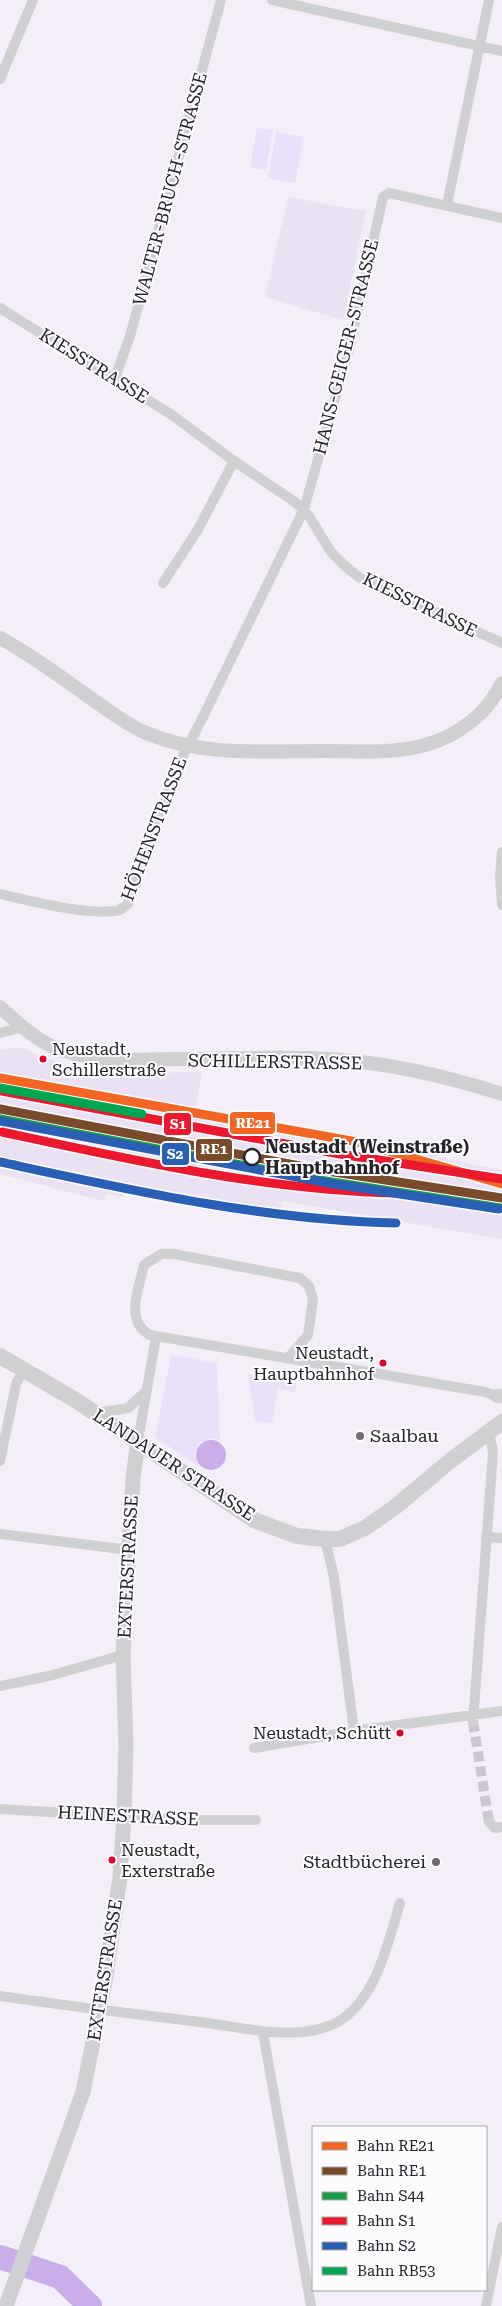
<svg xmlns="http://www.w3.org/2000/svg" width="502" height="2306" viewBox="0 0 502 2306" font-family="'Roboto Serif',serif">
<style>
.built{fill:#eae2f3}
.green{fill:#ebe0fa}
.water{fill:#c9aee9}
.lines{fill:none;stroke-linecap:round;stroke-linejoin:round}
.river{stroke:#c9aee9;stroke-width:24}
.minor-tunnel{stroke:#cac5cf;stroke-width:10;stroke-dasharray:10 5;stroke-linecap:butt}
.minor{stroke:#d0cfd1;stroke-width:10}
.tertiary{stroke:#d0cfd1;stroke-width:14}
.secondary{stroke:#d0cfd1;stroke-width:15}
.primary{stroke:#d0cfd1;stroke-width:16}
.rail-1-casing{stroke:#fcfbfe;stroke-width:12}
.rail-2-casing{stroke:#fcfbfe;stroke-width:12}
.rail-3-casing{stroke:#fcfbfe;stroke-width:12}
.rail-4-casing{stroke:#fcfbfe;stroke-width:12}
.rail-5-casing{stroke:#fcfbfe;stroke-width:12}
.rail-6-casing{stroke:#fcfbfe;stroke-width:12}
.rail-1{stroke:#f26522;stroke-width:9}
.rail-2{stroke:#7a4b2a;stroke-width:9}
.rail-3{stroke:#1a9d47;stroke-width:9}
.rail-4{stroke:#ec192e;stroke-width:9}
.rail-5{stroke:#2960b5;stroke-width:9}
.rail-6{stroke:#00a651;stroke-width:9}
.bus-dot{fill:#e4002b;stroke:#fcfbfe;stroke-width:2}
.stop-dot{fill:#fcfbfe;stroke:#262329;stroke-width:2.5}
.poi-dot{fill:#6e6a71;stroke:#fcfbfe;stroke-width:2}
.labels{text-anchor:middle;stroke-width:4;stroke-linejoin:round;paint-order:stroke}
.bus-label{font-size:17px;fill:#262329;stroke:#fcfbfe;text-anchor:start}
.street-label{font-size:18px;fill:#262329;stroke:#fcfbfe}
.stop-label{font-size:18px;font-weight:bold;fill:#262329;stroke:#fcfbfe;text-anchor:start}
.poi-label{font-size:18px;fill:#262329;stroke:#fcfbfe;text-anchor:start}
.line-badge{stroke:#fcfbfe;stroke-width:2}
.badge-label{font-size:14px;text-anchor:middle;font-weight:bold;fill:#fff}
</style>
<rect width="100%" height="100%" fill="#f3eef8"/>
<!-- built -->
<path class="built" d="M288,197l78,14 -23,109 -78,-23z
M22,1048l40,16 38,10 102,-2 -6,37 242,43 -1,5h10v2l55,11v69l-220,-38 -2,9 -154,-25 -3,12 -17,-3 -2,7 -104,-27v-125z"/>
<!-- green -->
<path class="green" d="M257,128l16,2 -7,40 -16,-3z
M276,132l28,5 -9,46 -27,-5z
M171,1355l46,8 3,76h-10l-11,4 -5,10 4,13 -43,-29z
M248,1374l48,9 -1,9 -17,-3 -6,34 -17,-2z"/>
<!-- water -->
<path class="water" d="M196 1455a15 15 0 1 1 30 0a15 15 0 1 1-30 0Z"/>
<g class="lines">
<!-- river -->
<path class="river" d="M0,2257l60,20 30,29"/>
<!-- minor-tunnel -->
<path class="minor-tunnel" d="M473,1722l16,100"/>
<!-- minor -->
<path class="minor" d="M272,0l230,51
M0,79l33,-79
M447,205l42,-205
M0,308l172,107 62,46 61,41 14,14 22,36 14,14 15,12 142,65
M115,378l15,-42 91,-336
M163,583l34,-52 37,-70
M502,852l-2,24 2,29
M0,894c29,7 86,21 114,17 6,0 9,-3 14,-7l51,-140 26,-51 99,-204 45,-160 34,-152 6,-4 113,25
M0,1033l23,-6
M289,1357l19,-22 5,-36 -4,-13 -9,-8 -126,-24h-13l-17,11c-5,23 -20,56 6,70l335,57 17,6
M96,1413l32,-5 16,-15
M138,1441l18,-104
M0,1461l16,-77 7,-14
M0,1534l130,16
M486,1537l16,1
M325,1539l9,38 20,154
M0,1686l49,-10 74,-21
M473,1722l20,-270 -4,-20
M254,1748l100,-17 148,-20
M0,1809l179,11h77
M489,1822l6,6 7,-1
M0,1996c66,10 133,18 200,26 34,4 67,13 102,10 14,-1 31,-6 42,-14 34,-26 44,-76 56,-115
M263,2032l48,274
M486,2306l16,-79"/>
<!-- tertiary -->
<path class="tertiary" d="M0,638c32,17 62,40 92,61 17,12 35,26 54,34 57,24 120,18 180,18 33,0 67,3 99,-6 33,-9 62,-31 77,-62
M0,1007c16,14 32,30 51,39 39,17 82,14 124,13 52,0 104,-3 156,0 59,4 115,17 171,35
M497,1396h5"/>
<!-- secondary -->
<path class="secondary" d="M6,2306l77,-214 23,-116 14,-99 4,-61 2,-71 -3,-90 10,-177 5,-37"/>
<!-- primary -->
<path class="primary" d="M0,1356l77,45 177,119 43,16 28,3h15l25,-11 30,-21 55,-46 52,-39"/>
<defs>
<path id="rail-1" d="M0,1078l357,64 145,42"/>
<path id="rail-2" d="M0,1109l321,61 181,28"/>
<path id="rail-3" d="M0,1119l319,61 181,28"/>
<path id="rail-4" d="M2,1091l338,63 162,25
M2,1132c129,28 262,58 394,61"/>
<path id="rail-5" d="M0,1121l334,63 165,25
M0,1162c130,28 262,58 396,61"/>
<path id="rail-6" d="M0,1088l142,26"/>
</defs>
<!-- rail-1 casing -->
<use href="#rail-1" class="rail-1-casing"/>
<!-- rail-2 casing -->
<use href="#rail-2" class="rail-2-casing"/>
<!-- rail-3 casing -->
<use href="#rail-3" class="rail-3-casing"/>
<!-- rail-4 casing -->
<use href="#rail-4" class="rail-4-casing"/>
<!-- rail-5 casing -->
<use href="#rail-5" class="rail-5-casing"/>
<!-- rail-6 casing -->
<use href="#rail-6" class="rail-6-casing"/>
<!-- rail-1 -->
<use href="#rail-1" class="rail-1"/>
<!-- rail-2 -->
<use href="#rail-2" class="rail-2"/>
<!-- rail-3 -->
<use href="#rail-3" class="rail-3"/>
<!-- rail-4 -->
<use href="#rail-4" class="rail-4"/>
<!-- rail-5 -->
<use href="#rail-5" class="rail-5"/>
<!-- rail-6 -->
<use href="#rail-6" class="rail-6"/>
</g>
<!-- markers -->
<g class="bus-dot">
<circle cx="43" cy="1059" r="4.5"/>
<circle cx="383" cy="1363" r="4.5"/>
<circle cx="400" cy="1733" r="4.5"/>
<circle cx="112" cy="1860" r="4.5"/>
</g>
<circle class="stop-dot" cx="252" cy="1157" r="8"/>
<g class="poi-dot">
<circle cx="360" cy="1436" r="5"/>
<circle cx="436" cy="1862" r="5"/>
</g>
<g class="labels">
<!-- bus labels -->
<g class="bus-label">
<text x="52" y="1055">Neustadt,<tspan x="52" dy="21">Schillerstraße</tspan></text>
<text x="374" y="1359" text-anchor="end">Neustadt,<tspan x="374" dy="21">Hauptbahnhof</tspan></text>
<text x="391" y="1739" text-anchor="end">Neustadt, Schütt</text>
<text x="121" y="1856">Neustadt,<tspan x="121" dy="21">Exterstraße</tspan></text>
</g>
<!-- street labels -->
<g class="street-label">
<text transform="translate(170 189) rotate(-75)" y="6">WALTER-BRUCH-STRASSE</text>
<text transform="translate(346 347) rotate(-76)" y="6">HANS-GEIGER-STRASSE</text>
<text transform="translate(94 366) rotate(32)" y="6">KIESSTRASSE</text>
<text transform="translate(420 605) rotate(26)" y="6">KIESSTRASSE</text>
<text transform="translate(154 829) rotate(-69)" y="6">HÖHENSTRASSE</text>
<text transform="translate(275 1062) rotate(1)" y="6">SCHILLERSTRASSE</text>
<text transform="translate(174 1465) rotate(33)" y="6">LANDAUER STRASSE</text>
<text transform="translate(128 1567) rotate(-87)" y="6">EXTERSTRASSE</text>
<text transform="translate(128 1816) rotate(3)" y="6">HEINESTRASSE</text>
<text transform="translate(105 1970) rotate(-81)" y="6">EXTERSTRASSE</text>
</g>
<!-- stop labels -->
<g class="stop-label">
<text x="265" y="1153">Neustadt (Weinstraße)<tspan x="265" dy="21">Hauptbahnhof</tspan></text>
</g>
<!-- poi labels -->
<g class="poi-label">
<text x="370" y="1442">Saalbau</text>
<text x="426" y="1868" text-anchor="end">Stadtbücherei</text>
</g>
</g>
<g class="line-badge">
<rect x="229" y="1111" width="47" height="24" rx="5" fill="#f26522"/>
<rect x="163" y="1112" width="29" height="24" rx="5" fill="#ec192e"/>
<rect x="195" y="1138" width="38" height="24" rx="5" fill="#7a4b2a"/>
<rect x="161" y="1142" width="29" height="24" rx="5" fill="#2960b5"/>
</g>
<g class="badge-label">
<text x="253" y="1128">RE21</text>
<text x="178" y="1129">S1</text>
<text x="214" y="1154">RE1</text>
<text x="175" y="1159">S2</text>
</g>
<!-- legend -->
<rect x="312" y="2126" width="175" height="165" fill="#fcfbfe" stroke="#a6a5a9"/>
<rect x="322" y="2142" width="25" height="8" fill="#f26522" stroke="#a6a5a9"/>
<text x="357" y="2151" font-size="15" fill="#262329">Bahn RE21</text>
<rect x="322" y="2167" width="25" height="8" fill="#7a4b2a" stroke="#a6a5a9"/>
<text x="357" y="2176" font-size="15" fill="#262329">Bahn RE1</text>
<rect x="322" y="2192" width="25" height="8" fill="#1a9d47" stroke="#a6a5a9"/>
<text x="357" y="2201" font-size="15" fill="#262329">Bahn S44</text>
<rect x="322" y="2217" width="25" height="8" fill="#ec192e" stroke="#a6a5a9"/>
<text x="357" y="2226" font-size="15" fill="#262329">Bahn S1</text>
<rect x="322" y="2242" width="25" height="8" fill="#2960b5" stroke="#a6a5a9"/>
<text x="357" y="2251" font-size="15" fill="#262329">Bahn S2</text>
<rect x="322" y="2267" width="25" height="8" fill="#00a651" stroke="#a6a5a9"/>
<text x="357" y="2276" font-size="15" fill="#262329">Bahn RB53</text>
</svg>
